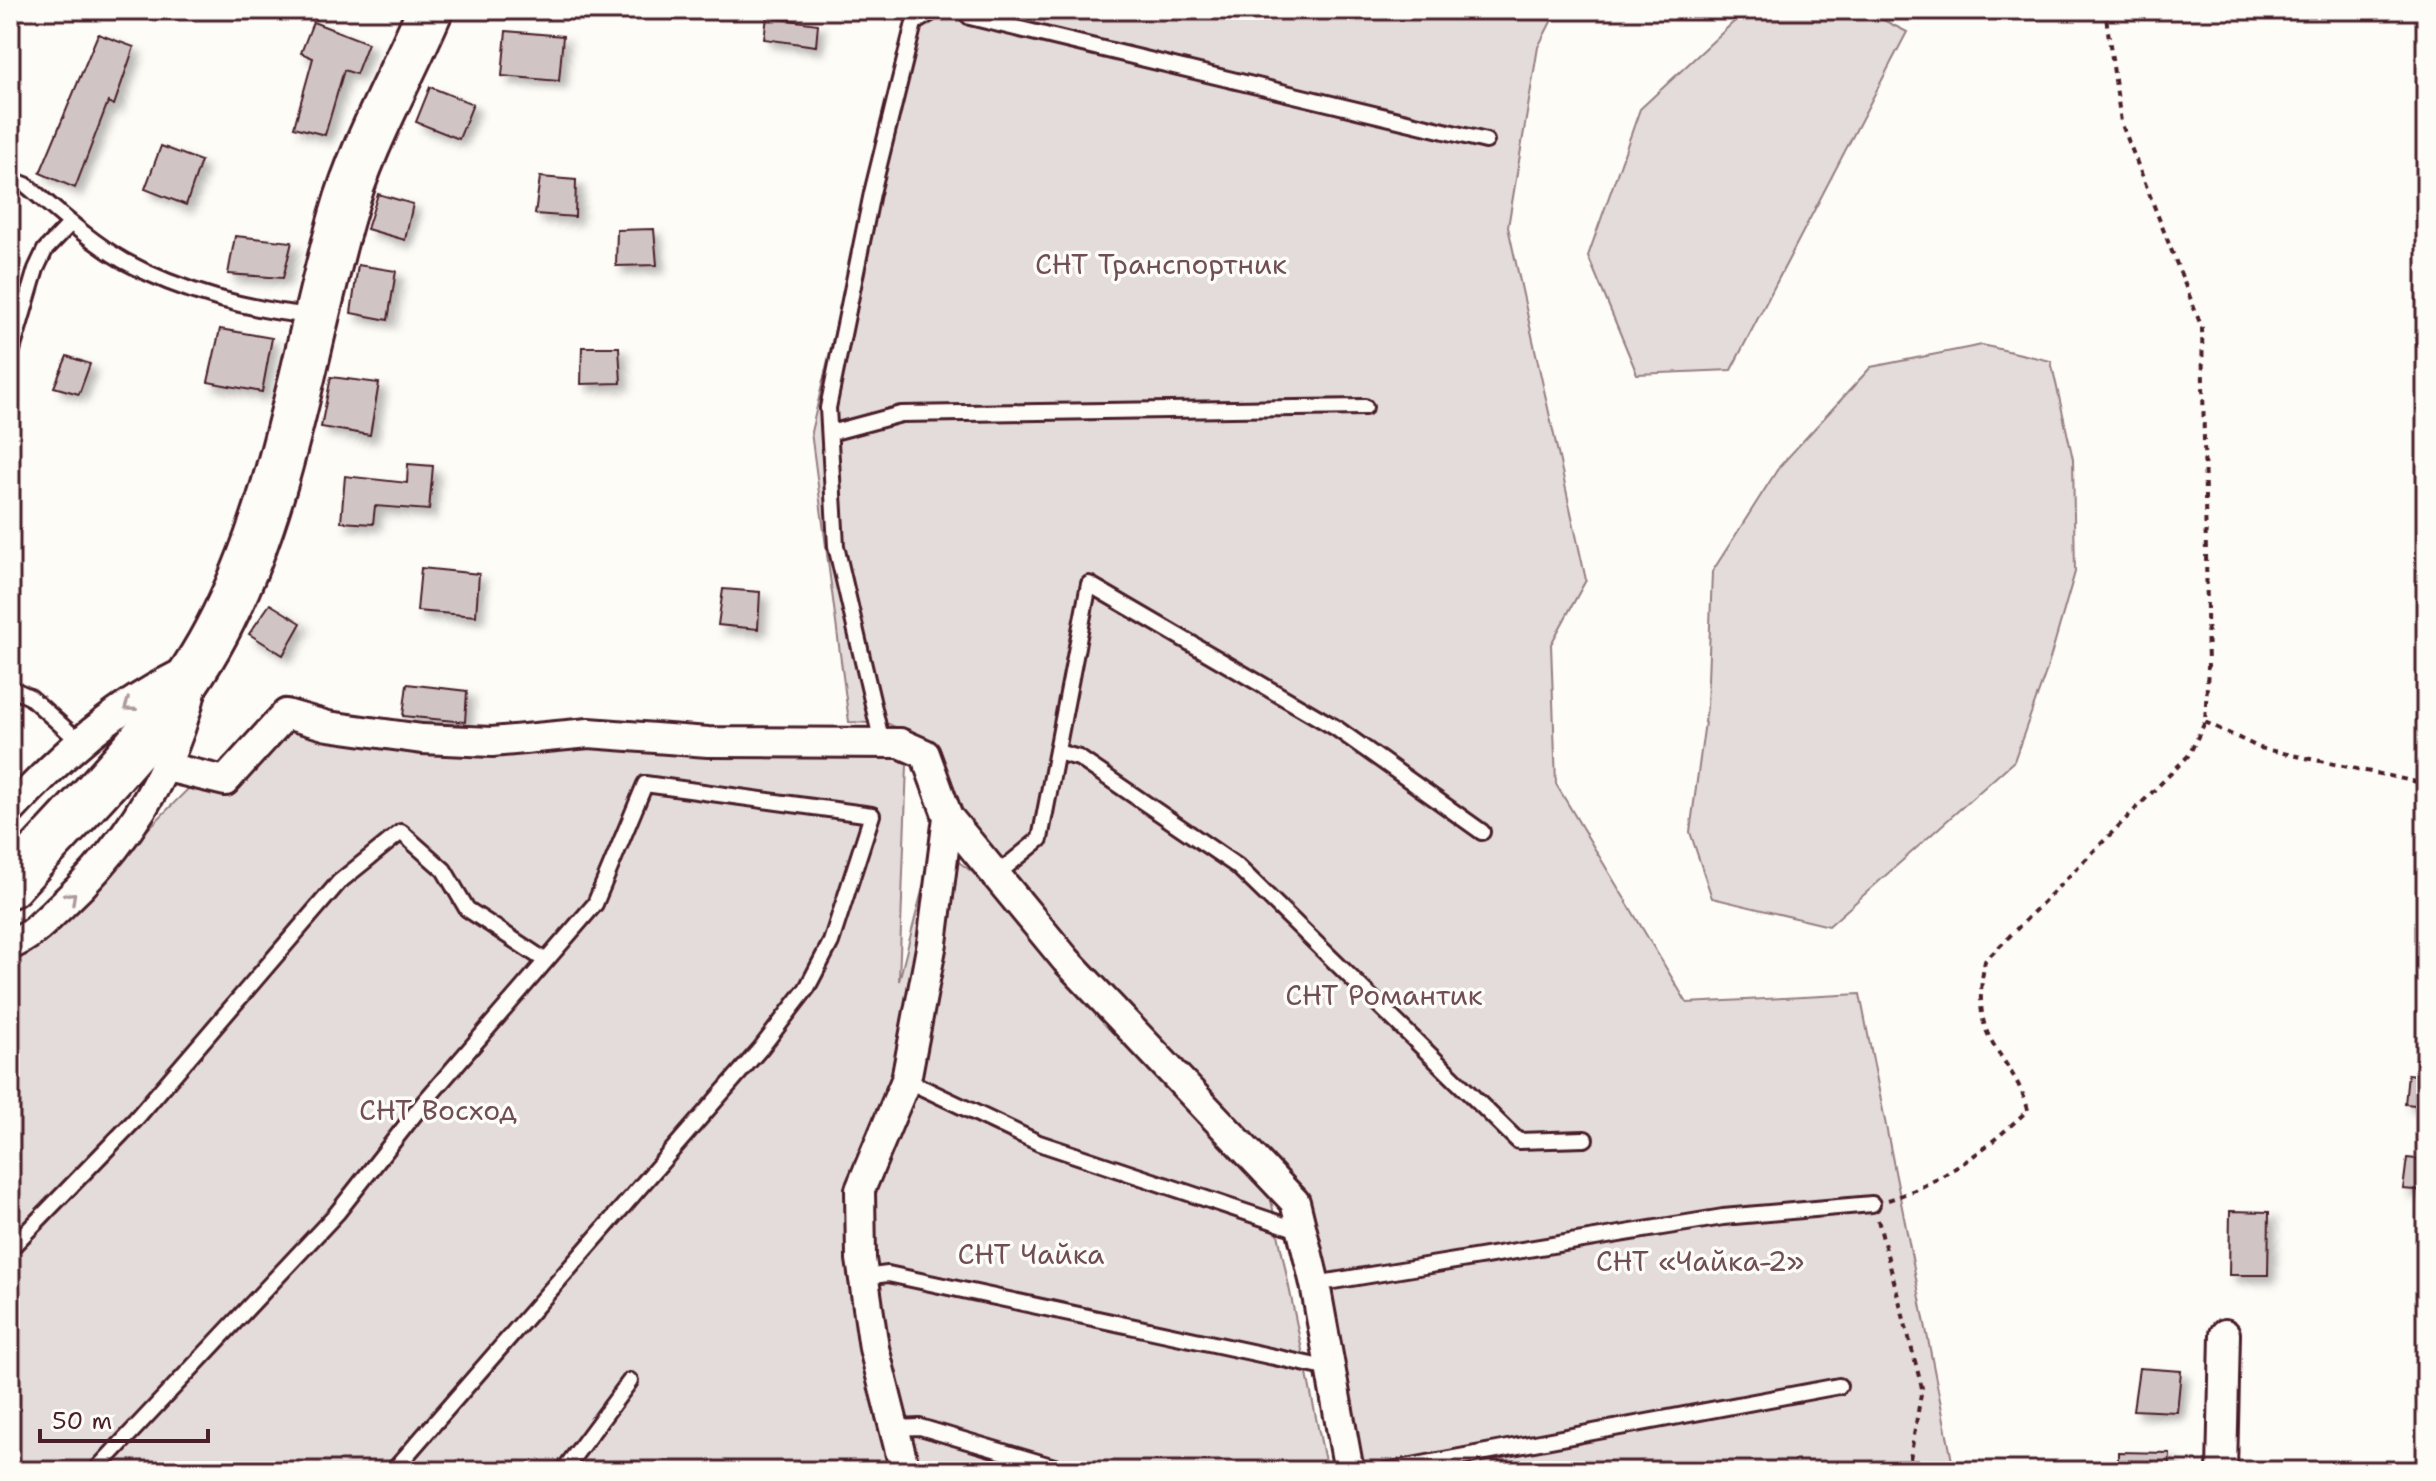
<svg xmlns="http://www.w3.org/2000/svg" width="2436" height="1481" viewBox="0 0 2436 1481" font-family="'Shantell Sans',sans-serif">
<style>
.green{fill:#e3dcda;stroke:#967e82;stroke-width:2}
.building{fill:#d0c5c4;stroke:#4a1f2b;stroke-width:2;filter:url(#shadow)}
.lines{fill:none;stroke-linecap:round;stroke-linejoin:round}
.lane-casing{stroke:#4a1f2b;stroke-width:20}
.street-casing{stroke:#4a1f2b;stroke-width:34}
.primary-casing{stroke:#4a1f2b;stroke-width:50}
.path{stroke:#4a1f2b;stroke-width:4;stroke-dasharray:6 6;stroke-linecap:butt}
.lane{stroke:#fdfcf7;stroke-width:14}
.street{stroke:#fdfcf7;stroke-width:28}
.primary{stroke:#fdfcf7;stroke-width:44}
.oneway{stroke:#ac999b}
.labels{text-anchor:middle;stroke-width:7;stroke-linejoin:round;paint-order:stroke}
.park-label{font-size:28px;fill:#704e57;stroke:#fdfcf7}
</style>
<defs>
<filter id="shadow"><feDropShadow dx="7" dy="7" stdDeviation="4" flood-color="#0004"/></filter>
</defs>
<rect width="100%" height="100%" fill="#fdfcf7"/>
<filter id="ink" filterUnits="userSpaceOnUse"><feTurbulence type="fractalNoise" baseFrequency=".0125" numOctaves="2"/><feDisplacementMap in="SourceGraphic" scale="16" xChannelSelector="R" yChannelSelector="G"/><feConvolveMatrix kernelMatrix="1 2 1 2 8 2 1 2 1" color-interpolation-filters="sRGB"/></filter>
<g filter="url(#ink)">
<!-- green -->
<path class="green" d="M910,10h647l-19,37 -30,180 78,353 -35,64 5,140 131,219 173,-9 94,477h-596l-52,-271 -314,-344 -30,-41 -26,-68 -47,-23 -40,-2 -38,-290z
M1781,10h83l43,22 -176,338 -94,4 -49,-118 52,-147 98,-91z
M1982,345l69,16 22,98 2,113 -28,97 -33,92 -185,165 -117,-28 -22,-66 17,-125 5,-135 67,-105 92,-100z
M266,729l191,19 150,-8 275,12 25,12 -8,217 35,-137 52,38 284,313 57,276h-1317v-504l184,-184 16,3 1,7 12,-19z"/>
<!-- building -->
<path class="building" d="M767,17l51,7 -2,22 -52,-7z
M313,22l55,21 -12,31 -12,-4 -19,65 -31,-8 19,-69 -12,-5z
M506,31l57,5 -4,45 -57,-5z
M98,34l36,13 -20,58 -6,-3 -33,86 -35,-15z
M430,87l43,17 -14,35 -43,-17z
M161,146l40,15 -15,44 -41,-16z
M540,177l36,3 -1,37 -40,-3z
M378,194l35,10 -8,36 -38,-11z
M654,229l3,36 -41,1 1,-36z
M235,236l57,6 -9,36 -55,-4z
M358,265l38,6 -8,49 -37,-7z
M220,329l52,9 -10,54 -54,-10z
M582,347h37l2,36 -40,1z
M67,356l23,8 -11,30 -25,-7z
M331,377l48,6 -9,52 -49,-8z
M408,464l25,2 -4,44 -54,-4 -2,18 -32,-2 4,-46 62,7z
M421,568l58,6 -3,42 -59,-5z
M723,589l37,3 -2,37 -40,-4z
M270,604l31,19 -18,32 -34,-21z
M407,684l60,7 -2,31 -62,-6z
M2408,1074l18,2v30l-21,-2z
M2407,1158l19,2v31l-23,-2z
M2230,1211l39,1 -1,63h-39z
M2139,1368l42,3 -4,41 -44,-2z
M2118,1452l52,1 -1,18h-51z"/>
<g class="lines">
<defs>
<path id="lane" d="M963,10l7,7 516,124
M10,179l16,6c31,26 63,56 98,76 57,31 125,49 189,55
M10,357l26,-88 9,-19 26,-27
M830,433l71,-19 464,-7
M10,688l20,9 50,45
M882,743l-46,-197 -8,-138 44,-215 42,-170 22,-13
M1057,752l22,6 158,108 281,275 67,-2
M996,875l44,-36 49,-255 247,144 146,104
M906,1080l133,63 263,88
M10,1249l125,-129 204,-238 62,-50 43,38 23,39 79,52
M864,1277l24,-3 442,95
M1315,1284l408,-67 149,-13
M896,1428l24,-1 148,44
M95,1471l242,-258 88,-112 170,-197 50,-120 227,31 -41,127 -24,46 -46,60 -368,423
M563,1471l67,-90
M1385,1471l454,-85"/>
<path id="street" d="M166,767l59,14 61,-67 42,12 94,13 70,3 97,-9 119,9 192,1 25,11 23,63 118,143 229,242 20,82 34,187
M10,811c51,-56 109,-108 178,-140
M10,945c21,-8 37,-26 53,-41 64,-60 109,-130 129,-216
M905,1471l-31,-123 -13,-89 -1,-69 46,-110 26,-137 16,-126
M2222,1471l3,-137"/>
<path id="primary" d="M10,885c71,-79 156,-158 206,-253 69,-130 86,-276 126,-416 20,-71 59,-138 88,-206"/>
</defs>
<!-- lane casing -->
<use href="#lane" class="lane-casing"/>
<!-- street casing -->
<use href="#street" class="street-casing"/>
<!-- primary casing -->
<use href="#primary" class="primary-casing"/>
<!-- path -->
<path class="path" d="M2205,722l55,26 166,36
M1888,1200c56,-18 97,-50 140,-90 -7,-28 -22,-44 -36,-68 -15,-25 -12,-54 -7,-81l204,-206 16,-33 3,-55 -6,-339 -81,-206 -16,-112
M1878,1220l44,168 -14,83"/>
<!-- lane -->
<use href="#lane" class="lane"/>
<!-- street -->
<use href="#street" class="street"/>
<!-- primary -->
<use href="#primary" class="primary"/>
</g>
<!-- one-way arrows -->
<defs><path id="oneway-chevron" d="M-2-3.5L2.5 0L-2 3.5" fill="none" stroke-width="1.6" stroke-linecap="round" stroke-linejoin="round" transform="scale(2)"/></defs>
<g class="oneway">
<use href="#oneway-chevron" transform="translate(129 706) rotate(145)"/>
<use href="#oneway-chevron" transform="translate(71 897) rotate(-43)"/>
</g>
</g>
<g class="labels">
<!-- park labels -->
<g class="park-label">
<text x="1161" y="274">СНТ Транспортник</text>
<text x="1384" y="1005">СНТ Романтик</text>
<text x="438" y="1120">СНТ Восход</text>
<text x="1031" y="1264">СНТ Чайка</text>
<text x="1700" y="1271">СНТ «Чайка-2»</text>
</g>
</g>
<!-- margin -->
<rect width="2436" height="1481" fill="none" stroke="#fdfcf7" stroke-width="40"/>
<rect x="20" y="20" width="2396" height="1441" fill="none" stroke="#4a1f2b" stroke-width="3" filter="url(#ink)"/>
<!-- scale -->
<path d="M40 1429v12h168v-12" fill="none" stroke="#4a1f2b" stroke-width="4"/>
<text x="52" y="1429" font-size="24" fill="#4a1f2b" stroke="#fdfcf7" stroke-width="6" paint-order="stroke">50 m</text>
</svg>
